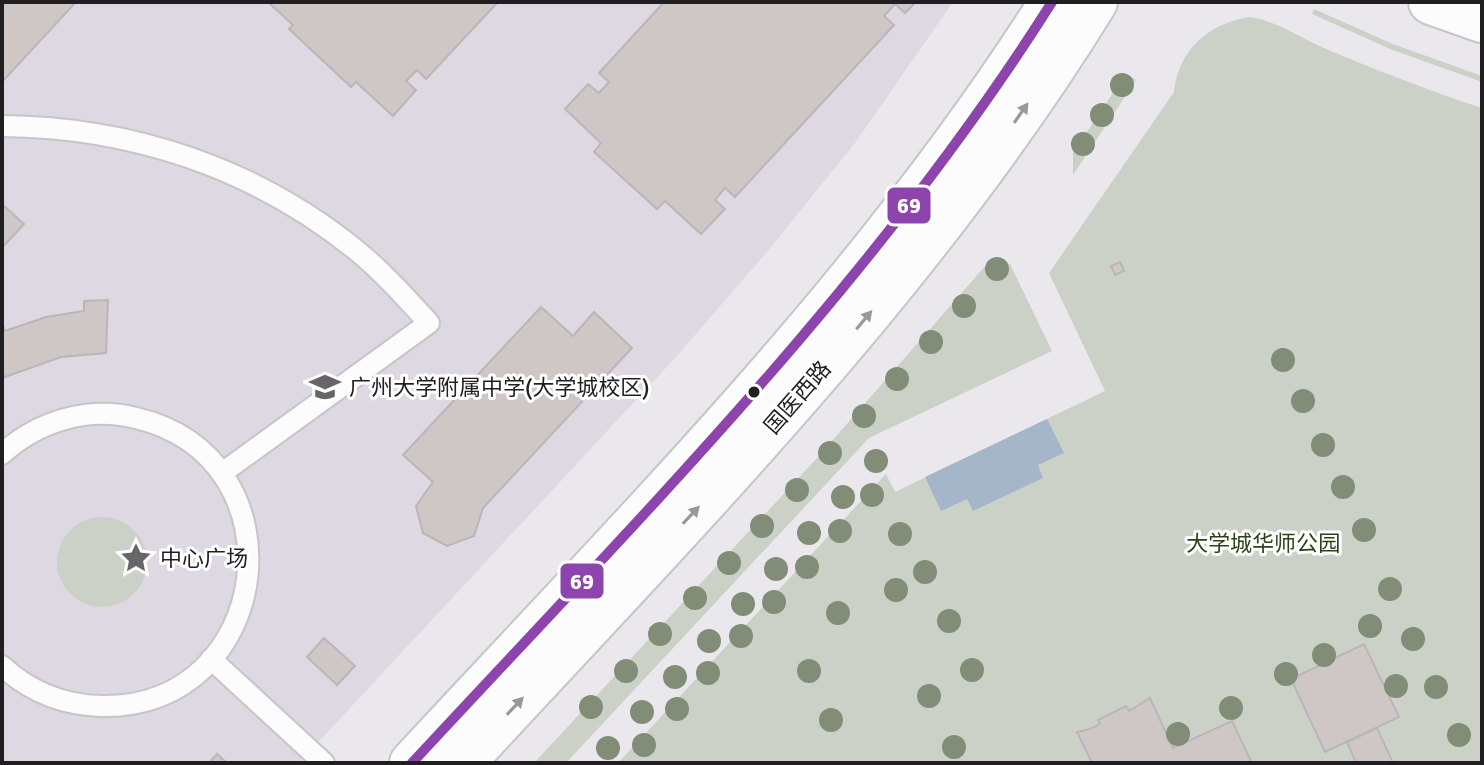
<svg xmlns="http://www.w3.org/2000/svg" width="1484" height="765" viewBox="0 0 1484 765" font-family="Signika,'Noto Sans SC',sans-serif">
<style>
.built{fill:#ddd8e2}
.green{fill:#cbd1c6}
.water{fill:#a4b6c7}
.building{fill:#cec7c6;stroke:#bab6b8;stroke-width:2}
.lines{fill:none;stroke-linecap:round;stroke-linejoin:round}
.lane-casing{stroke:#c7c5c8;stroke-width:24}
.secondary-casing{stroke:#c7c5c8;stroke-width:48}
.lane{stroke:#fcfcfc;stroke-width:20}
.secondary{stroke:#fcfcfc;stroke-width:44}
.bus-1-casing{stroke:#fff;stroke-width:16}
.bus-1{stroke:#8e44ad;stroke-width:10}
.tree{fill:#828d77}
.oneway{fill:#999899}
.bus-dot{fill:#201e21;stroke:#fff;stroke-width:3}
.labels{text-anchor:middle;stroke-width:6;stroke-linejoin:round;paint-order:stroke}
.poi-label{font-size:22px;fill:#201e21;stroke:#fff;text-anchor:start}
.street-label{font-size:22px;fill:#201e21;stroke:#fff}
.park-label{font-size:22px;fill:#2c4317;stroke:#fff}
.line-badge{stroke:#fff;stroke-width:3}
.badge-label{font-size:22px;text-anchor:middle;font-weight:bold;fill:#fff}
</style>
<rect width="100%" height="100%" fill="#ebe8ed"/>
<!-- built -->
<path class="built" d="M2,2h951l-98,141 -88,109 -92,106 -376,405h-297z"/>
<!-- green -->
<path class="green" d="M1314,9l79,35 89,32v6l-92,-33 -78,-35z
M1250,17c29,5 48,20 74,31 52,22 104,42 158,60v655h-864l268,-289 9,18 210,-101 -56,-118 125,-181c4,-42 35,-69 76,-75z
M1126,73l10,7 -63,95v-22z
M1010,264l42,87 -183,87 -303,325h-32l283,-305 169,-193z
M57 562a45 45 0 1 1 90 0a45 45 0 1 1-90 0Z"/>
<!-- water -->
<path class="water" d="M1047,419l17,34 -26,12 5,13 -70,33 -6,-12 -26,12 -16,-34z"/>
<!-- building -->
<path class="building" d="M2,2h74l-74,80z
M268,2h230l-72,77 -9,-9 -11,11 10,9 -23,26 -37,-34 -5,5 -62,-58 4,-4z
M664,2h252l-11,11 -10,-9 -11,12 10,9 -159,172 -10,-9 -10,12 10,9 -24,25 -36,-33 -8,8 -63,-57 7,-9 -36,-34 23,-25 11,9 10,-11 -10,-9z
M2,204l22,20 -22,24z
M1120,262l4,9 -9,4 -4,-9z
M108,300l-2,53 -45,4 -59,21v-55l3,8 41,-14 38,-6v-10z
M541,307l32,29 21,-24 38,36 -149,160 -9,28 -27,10 -24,-13 -7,-27 17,-24 -30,-27z
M324,638l31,28 -18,19 -30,-28z
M1364,644l35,73 -74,35 -34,-73z
M1150,698l23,50 59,-27 20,42h-160l-15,-31 13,-3 10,-5 -2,-4 28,-14 3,5z
M1377,728l16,35h-37l-9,-21z
M217,754l10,9h-18z"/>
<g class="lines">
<defs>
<path id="lane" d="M2,126c129,1 253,42 354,124 27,22 50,48 73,73l-207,150
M2,454c36,-33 86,-48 134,-36 170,40 138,292 -35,288 -38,-1 -72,-15 -99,-40
M211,659l113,104"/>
<path id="secondary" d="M1431,2l51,18
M412,763c225,-243 462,-479 640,-761
M462,763c224,-243 459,-478 633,-761"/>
</defs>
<!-- lane casing -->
<use href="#lane" class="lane-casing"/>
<!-- secondary casing -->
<use href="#secondary" class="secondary-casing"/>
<!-- lane -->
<use href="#lane" class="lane"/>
<!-- secondary -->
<use href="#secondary" class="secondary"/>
<defs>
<path id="bus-1" d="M412,763c225,-243 462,-479 640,-761"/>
</defs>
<!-- bus-1 casing -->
<use href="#bus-1" class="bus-1-casing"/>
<!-- bus-1 -->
<use href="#bus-1" class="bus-1"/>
</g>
<!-- trees -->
<g class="tree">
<circle cx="1122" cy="85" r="12"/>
<circle cx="1102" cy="115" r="12"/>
<circle cx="1083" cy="144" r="12"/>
<circle cx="997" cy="269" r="12"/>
<circle cx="964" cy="306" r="12"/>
<circle cx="931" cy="342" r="12"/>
<circle cx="1283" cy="360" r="12"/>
<circle cx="897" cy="379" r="12"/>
<circle cx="1303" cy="401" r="12"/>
<circle cx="864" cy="416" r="12"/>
<circle cx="1323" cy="445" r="12"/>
<circle cx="830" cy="453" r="12"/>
<circle cx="876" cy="461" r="12"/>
<circle cx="1343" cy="487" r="12"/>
<circle cx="797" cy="490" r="12"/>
<circle cx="872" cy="495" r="12"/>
<circle cx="843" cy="497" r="12"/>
<circle cx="762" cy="526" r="12"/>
<circle cx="1364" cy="530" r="12"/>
<circle cx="840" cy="531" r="12"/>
<circle cx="809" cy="533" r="12"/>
<circle cx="900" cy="534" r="12"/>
<circle cx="729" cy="563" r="12"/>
<circle cx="807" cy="567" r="12"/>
<circle cx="776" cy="569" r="12"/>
<circle cx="925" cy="572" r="12"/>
<circle cx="1390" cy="589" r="12"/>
<circle cx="896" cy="590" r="12"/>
<circle cx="695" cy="598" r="12"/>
<circle cx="774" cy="602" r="12"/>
<circle cx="743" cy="604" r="12"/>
<circle cx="838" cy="613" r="12"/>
<circle cx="949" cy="621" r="12"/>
<circle cx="1370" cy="626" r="12"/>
<circle cx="660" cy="634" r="12"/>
<circle cx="741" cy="636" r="12"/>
<circle cx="1413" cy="639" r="12"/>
<circle cx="709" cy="641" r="12"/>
<circle cx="1324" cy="655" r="12"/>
<circle cx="972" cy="670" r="12"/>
<circle cx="626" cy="671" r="12"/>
<circle cx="809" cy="671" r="12"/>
<circle cx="708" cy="673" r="12"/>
<circle cx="1286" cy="674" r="12"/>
<circle cx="675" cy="677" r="12"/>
<circle cx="1396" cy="686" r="12"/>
<circle cx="1436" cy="687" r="12"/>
<circle cx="929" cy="696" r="12"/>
<circle cx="591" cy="707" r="12"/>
<circle cx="1231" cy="708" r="12"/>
<circle cx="677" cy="709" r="12"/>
<circle cx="642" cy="712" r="12"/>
<circle cx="831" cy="720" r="12"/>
<circle cx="1178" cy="734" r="12"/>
<circle cx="1459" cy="735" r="12"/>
<circle cx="644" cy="745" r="12"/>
<circle cx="954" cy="747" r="12"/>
<circle cx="608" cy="748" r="12"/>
</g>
<!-- one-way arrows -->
<defs><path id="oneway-solid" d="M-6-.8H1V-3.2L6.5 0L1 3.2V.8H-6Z" transform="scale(2)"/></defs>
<g class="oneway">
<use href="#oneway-solid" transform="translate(1021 113) rotate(-55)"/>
<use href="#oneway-solid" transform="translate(864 320) rotate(-50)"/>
<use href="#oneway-solid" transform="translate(691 515) rotate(-47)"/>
<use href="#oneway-solid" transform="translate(515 706) rotate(-47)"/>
</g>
<!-- icons -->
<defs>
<symbol id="school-bare" viewBox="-9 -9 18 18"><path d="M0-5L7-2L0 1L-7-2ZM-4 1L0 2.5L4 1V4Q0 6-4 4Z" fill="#676568" stroke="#fff" stroke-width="2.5" paint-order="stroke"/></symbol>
<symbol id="sight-bare" viewBox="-9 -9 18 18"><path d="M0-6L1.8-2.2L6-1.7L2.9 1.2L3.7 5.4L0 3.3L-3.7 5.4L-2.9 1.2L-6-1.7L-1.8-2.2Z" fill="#676568" stroke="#fff" stroke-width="2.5" paint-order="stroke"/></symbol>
</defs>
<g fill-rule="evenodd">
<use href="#school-bare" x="303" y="365" width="44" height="44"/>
<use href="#sight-bare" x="114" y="536" width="44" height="44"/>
</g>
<!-- markers -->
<circle class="bus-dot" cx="754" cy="392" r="7"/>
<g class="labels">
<!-- poi labels -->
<g class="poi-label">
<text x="349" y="395">广州大学附属中学(大学城校区)</text>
<text x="160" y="566">中心广场</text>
</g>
<!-- street labels -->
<g class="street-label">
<text transform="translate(797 397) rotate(-49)" y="8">国医西路</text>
</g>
<!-- park labels -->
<g class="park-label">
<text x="1263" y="551">大学城华师公园</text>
</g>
</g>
<g class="line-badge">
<rect x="886" y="186" width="46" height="39" rx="8" fill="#8e44ad"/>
<rect x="559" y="562" width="46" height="38" rx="8" fill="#8e44ad"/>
</g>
<g class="badge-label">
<text x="909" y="213">69</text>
<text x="582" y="589">69</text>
</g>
<!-- border -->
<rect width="1484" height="765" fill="none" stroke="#201e21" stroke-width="8"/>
</svg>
